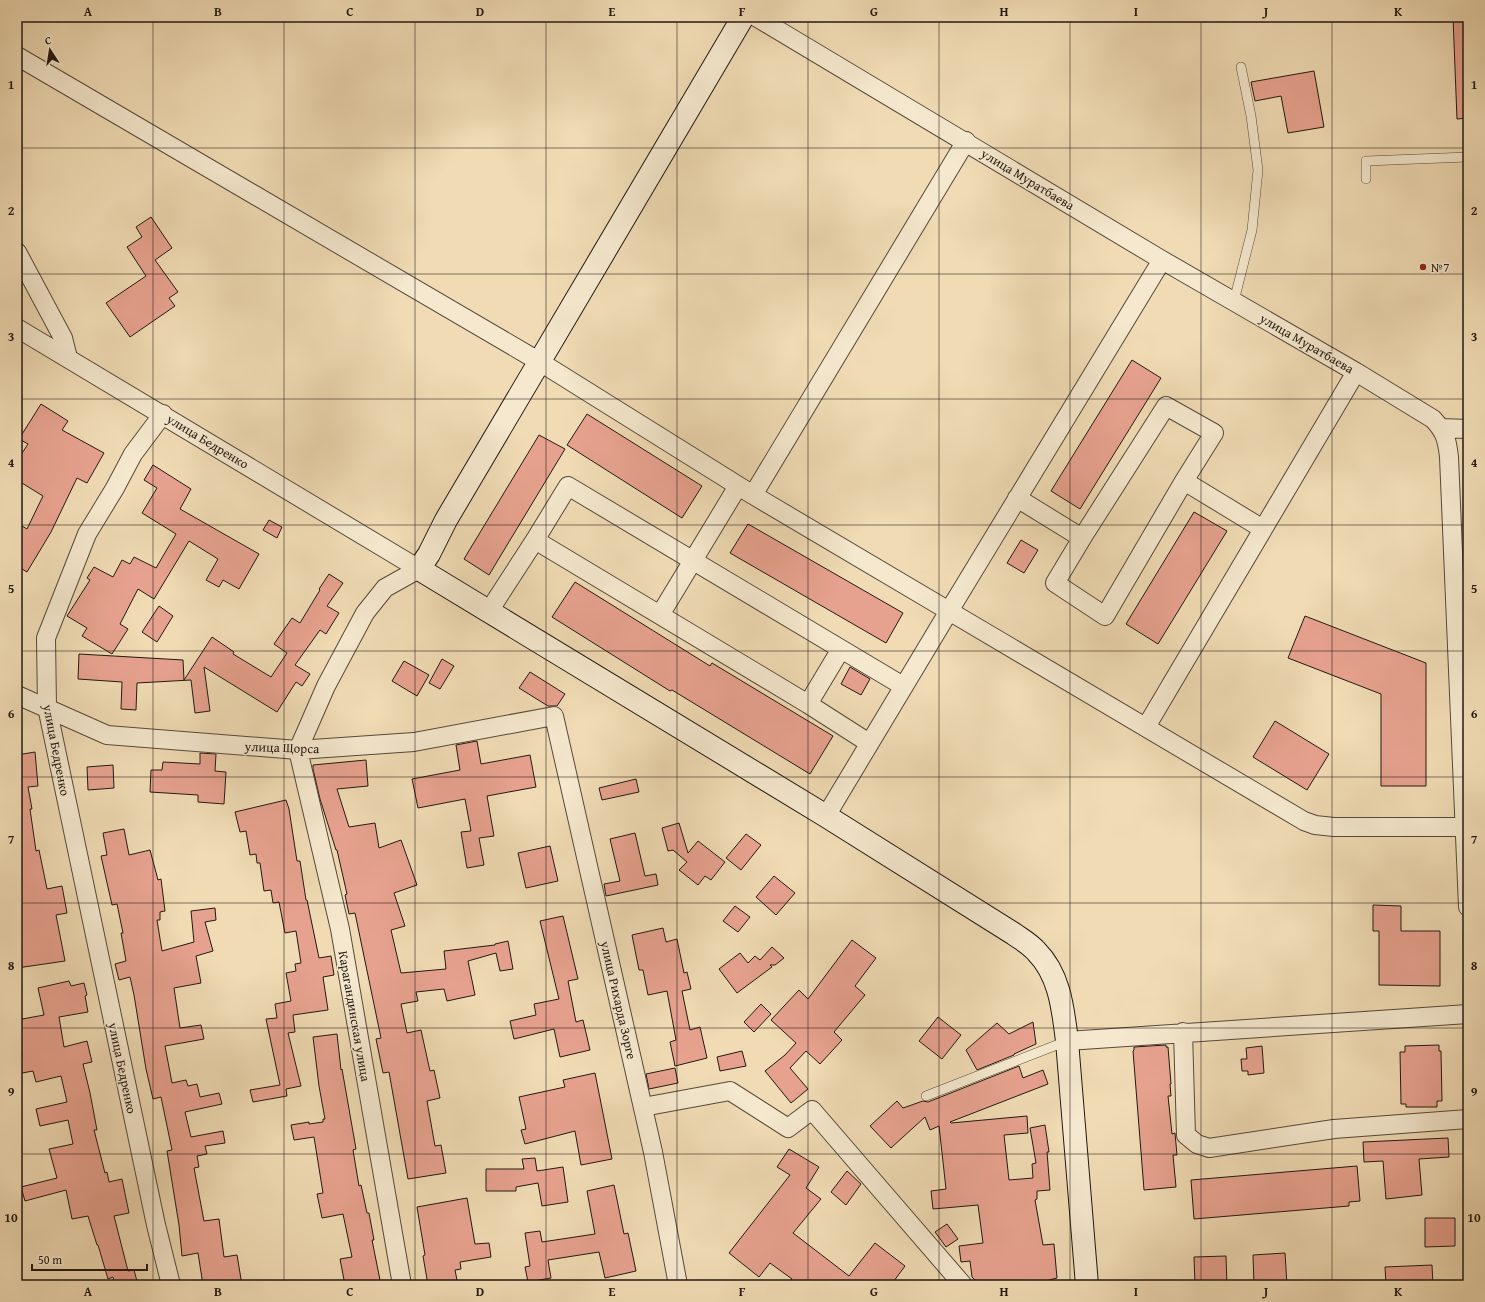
<svg xmlns="http://www.w3.org/2000/svg" width="1485" height="1302" viewBox="0 0 1485 1302" font-family="'Gentium Book Plus',serif">
<style>
.building{fill:#e7a28f;stroke:#221812}
.lines{fill:none;stroke-linecap:round;stroke-linejoin:round}
.lane-casing{stroke:#56493a;stroke-width:10}
.street-casing{stroke:#56493a;stroke-width:20}
.secondary-casing{stroke:#221812;stroke-width:24}
.lane{stroke:#f5e8ce;stroke-width:9}
.street{stroke:#f5e8ce;stroke-width:18}
.secondary{stroke:#f5e8ce;stroke-width:22}
.grid{fill:none;stroke:#221812;stroke-width:1;stroke-opacity:0.55}
.poi-dot{fill:#8f2418;stroke:#f5e8ce;stroke-width:1.5}
.labels{text-anchor:middle;stroke-width:3;stroke-linejoin:round;paint-order:stroke}
.street-label{font-size:13px;fill:#221812;stroke:#f5e8ce}
.poi-label{font-size:13px;fill:#221812;stroke:#f5e8ce;text-anchor:start}
.neatline{fill:none;stroke:#221812;stroke-width:1.5}
.grid-label{font-size:13px;text-anchor:middle;font-weight:bold;fill:#221812}
</style>
<rect width="100%" height="100%" fill="#f0dbb4"/>
<filter id="stains"><feTurbulence type="fractalNoise" baseFrequency=".005" numOctaves="4"/><feColorMatrix values="0 0 0 0 .2 0 0 0 0 .09 0 0 0 0 .02 0 0 0 .5 -.17"/></filter>
<radialGradient id="worn" r=".72"><stop offset=".6" stop-color="#630" stop-opacity="0"/><stop offset="1" stop-color="#630" stop-opacity=".3"/></radialGradient>
<!-- building -->
<path class="building" d="M1453,17h15v101l-11,1z
M1314,71l10,56 -36,6 -7,-37 -26,5 -4,-19z
M151,217l21,31 -17,12 23,32 -9,6 6,8 -45,31 -24,-34 40,-27 -19,-29 15,-10 -6,-10z
M1132,360l29,18 -81,131 -29,-18z
M41,404l27,17 -6,9 42,23 -17,30 -10,-5 -26,54 -24,40 -10,-6v-43l10,6 16,-33 -26,-16v-19l11,-17 -9,-5z
M587,414l115,72 -20,32 -115,-73z
M539,435l26,14 -76,126 -25,-16z
M153,465l38,24 -11,20 79,45 -20,35 -16,-9 -4,7 -13,-7 12,-21 -29,-18 -35,58 -16,-10 -18,35 8,5 -16,25 -30,-18 5,-8 -20,-12 23,-36 -3,-2 7,-11 19,10 9,-17 8,4 4,-7 22,11 20,-34 -34,-21 15,-25 -13,-8z
M1194,512l33,19 -69,113 -32,-20z
M269,520l13,7 -5,11 -14,-8z
M748,524l155,89 -17,30 -156,-90z
M1021,540l17,10 -14,23 -17,-10z
M329,574l14,9 -16,23 12,7 -13,21 -6,-4 -25,35 15,9 -8,12 -6,-4 -19,30 -73,-45 6,44 -15,2 -4,-33 -54,3 -1,27 -15,-1 1,-27 -44,-3 1,-25 104,6 1,20 28,-43 22,15 -1,2 38,23 16,-24 -13,-9 18,-26 8,5 20,-33 -1,-1z
M575,582l135,84 2,-3 121,73 -23,38 -138,-84 -2,1 -118,-74z
M159,606l14,10 -16,26 -15,-10z
M1305,616l121,47v123h-45v-92l-93,-36z
M442,659l12,7 -14,23 -11,-6z
M404,661l25,14 -12,21 -25,-15z
M850,667l20,12 -9,16 -20,-11z
M530,672l35,22 -8,12h-9l-29,-18z
M1275,721l54,33 -22,36 -54,-33z
M477,741l4,23 49,-9 6,32 -49,9 7,40 -15,2 5,27 -17,3 -6,-36 10,-1 -6,-32 -47,9 -6,-29 48,-9 -4,-25z
M35,752l3,34 -10,1 4,22h-2l6,42 3,-1 8,39 15,-3 5,27 -11,2 9,46 -48,7v-213z
M200,753l16,1 -1,17 11,1 -2,32 -26,-2v-7l-48,-3 1,-22h11l1,-8 37,2z
M366,760l2,26 -31,3 12,38 26,-4 4,25 22,-8 16,45 -23,8 11,33 -14,4 10,43 45,-4 -2,-18 51,-6v-1l13,-3 5,28 -13,2 -4,-18 -28,8 7,34 -28,6 -3,-12 -28,3 2,9 -17,3 6,29 14,-3 9,41 4,-1 6,28 -13,3 8,45 6,-1 5,28 -38,6 -19,-107 -6,1 -7,-34 5,-1 -26,-125 -6,1 -4,-19 2,-1 -10,-44h-1l-16,-51 -7,-30v-4z
M113,765l1,23 -26,2 -1,-23z
M636,779l3,13 -37,8 -3,-12z
M286,800l3,9 8,52h3l6,39h1l12,58 12,-2 3,19 -11,2 5,33 -35,5 2,17 -7,1 13,53 -15,3 1,7 -34,6 -3,-12 30,-5 -14,-66 11,-1 -2,-14 16,-3 -5,-28 10,-2 -1,-7 6,-1 -5,-32 -11,2 -6,-31 -6,1 -2,-13 -7,1 -4,-28h-3l-1,-9 -6,1 -4,-24 -6,1 -5,-20z
M679,823l9,30 10,-12 27,21 -14,18 -6,-4 -7,9 -19,-15 8,-8 -14,-12 -5,1 -6,-23z
M124,829l5,26 21,-5 8,30 3,-1 4,32 -5,1v8h-3l5,31 32,-9 -3,-31 24,-3 1,12 -11,2 8,29 -17,5 5,27 -27,5 6,40 21,-3 3,14 -39,7 7,37 14,-3 2,6 9,-2 3,13 19,-4 3,11 -37,8 6,25 32,-6 2,12 -20,3 2,8 -10,2 2,11 -5,1 10,53 15,-2 5,38 13,-2 5,30h-39l-5,-32 -16,3 -3,-31 -12,-74 5,-1 -11,-53 -8,2 -7,-30 -12,-74 -4,-18 -11,3 -4,-16 11,-3 -5,-28h2l-6,-29 -5,1 -11,-49 6,-1 -4,-22z
M635,833l10,43 11,-2 2,11 -52,11 -2,-12 16,-3 -10,-42z
M746,834l15,11 -20,25 -15,-12z
M550,846l8,35 -32,7 -8,-35z
M774,876l21,17 -19,22 -20,-18z
M1373,905l28,1v25h39v55l-61,-1v-54h-6z
M735,906l15,11 -12,15 -15,-11z
M563,916l15,63 -10,2 8,41 7,-2 7,30 -30,7 -6,-28 -40,10 -4,-18 26,-6 -2,-11 25,-5 -19,-78z
M663,928l3,14 11,-3 7,34 3,-1 4,17 -9,2 8,39 10,-3 7,31 -32,8 -5,-24 6,-2 -9,-49 -19,4 -5,-25h-4l-7,-35z
M852,940l24,18 -21,28 10,9 -31,37 8,8 -22,24 -14,-13 -16,17 18,21 -17,14 -26,-32 20,-16 11,-12 -25,-23 28,-30 9,9z
M772,947l12,11 -9,7h-5l2,2 -35,26 -18,-24 21,-16 8,10 7,-7 5,4z
M69,981l2,5 13,-3 3,12 -2,1 3,16 -29,5 5,30 23,-6 5,21 -9,2 7,29 7,37h-3l11,43 2,-1 2,10 13,-3 7,34 -15,3 14,55 6,-1 4,15h-23l-2,-8 -5,2 -10,-34h-1l-9,-29 -16,3 -6,-29 -41,11 -4,-14 36,-9 -8,-29 24,-5 -5,-24 -28,6 -4,-17 31,-7 -6,-26 -25,6 -3,-11 -16,3v-16l5,-1 -5,-37 27,-5 -6,-27z
M761,1004l10,10 -17,18 -10,-10z
M938,1017l23,18 -19,24 -23,-18z
M1033,1022l3,22 -22,10v1l-37,15 -11,-20 31,-27 12,11z
M337,1034l4,36 1,-1 14,80 -3,1 6,36 2,-1 6,28h2l5,27h-2l9,45h-36l-5,-26 12,-2 -9,-43 -21,4 -5,-24 6,-1 -9,-56 -20,3 -3,-15 18,-3v2l14,-2v-3h2l-6,-33 -6,-49z
M1166,1045v2h2l3,37h-1l1,12h-3l4,38 3,-1 2,22h-4l3,32 -32,3 -11,-139 1,-1v-3z
M1439,1045v6h2l1,50h-5v6h-31v-3h-5l-1,-52h5v-6z
M1262,1046l2,27 -16,2v-4h-6l-1,-12h6l-1,-11z
M742,1051l4,15 -26,5 -3,-14z
M1019,1066l4,12 20,-8 5,14 -98,38 1,1 76,-7 1,17 -24,2 5,45 24,-2 -1,-14 4,-1 -6,-35 15,-3 4,27h-2l3,38 -13,1v8l-2,1 8,45 11,-1 3,34 -8,2v5h-69l-8,-8 -2,-16 -9,1 -2,-16 24,-3 -5,-38 -45,4 -2,-18 15,-2 -7,-63 -9,4 -5,-13 -34,31 -21,-22 27,-25 6,7 20,-7 5,1z
M675,1068l3,15 -29,6 -3,-15z
M595,1073l17,86 -31,6 -6,-34 -50,13 -4,-14 5,-1 -7,-32 46,-10 -2,-7z
M1448,1138l1,19 -30,2 3,36 -36,4 -3,-38 -19,1 -1,-20z
M789,1149l30,18 -13,21 15,11 -28,34 56,43 26,-33 30,23 -14,19h-104l5,-6 -22,-16 -11,14 -30,-24 61,-78 -13,-8z
M535,1158l2,13 26,-4 5,35 -26,4 -4,-23 -22,4v4h-30v-22h38l-2,-10z
M1357,1166l3,35 -11,1v4l-155,13 -3,-39z
M847,1171l14,13 -15,21 -15,-13z
M614,1185l10,49 4,-1 8,38 -31,7 -6,-26 -51,8 3,18 -23,4 -3,-15 5,-1 -5,-33 15,-2 2,11 53,-8 -8,-43z
M467,1198l8,46 14,-1 2,14 -31,5 1,7 -6,1 3,15h-30l-5,-29 2,-1 -8,-48z
M1425,1218h30v28l-30,1z
M947,1224l11,15 -12,8 -11,-15z
M1285,1253l2,32h-33l-1,-30z
M1226,1256l1,29h-32l-1,-28z
M1432,1265l1,20h-47l-1,-18z"/>
<g class="lines">
<defs>
<path id="lane" d="M1366,179v-18l102,-4
M1234,301l18,-71 6,-60 -7,-54 -10,-49
M926,1096l141,-55"/>
<path id="street" d="M756,17l406,243 194,112 77,47c12,13 14,20 16,38l19,450
M17,56l523,306 213,133 196,116 213,-351
M17,252l46,86 5,20
M17,328l402,241 -34,19 -20,25 -39,73 -28,64 42,179 62,356
M163,414l-30,40 -18,34 -28,46 -41,104 1,69 109,518 15,60
M1441,428l27,1
M753,495l213,-354
M1017,498l65,40 84,-132 48,27 -30,48 79,48
M1082,538l-27,45 50,33 79,-135
M489,611l46,-71 33,-54 273,163 -33,55 -273,-164
M660,615l78,-129
M841,649l62,37
M17,695l90,40 191,15 116,-8 140,-26 99,436 25,133
M808,704l61,39
M1146,727l210,-355
M826,816l123,-205 355,210 11,4 19,2h131
M1183,1032l3,103 11,9 12,4 125,-19 134,-10
M1067,1041l401,-27
M643,1107l87,-16 58,37 24,-18 151,175"/>
<path id="secondary" d="M743,17l-297,503 -17,34 -10,15 407,247 188,118c7,5 16,10 22,17 24,24 27,58 31,90l20,244"/>
</defs>
<!-- lane casing -->
<use href="#lane" class="lane-casing"/>
<!-- street casing -->
<use href="#street" class="street-casing"/>
<!-- secondary casing -->
<use href="#secondary" class="secondary-casing"/>
<!-- lane -->
<use href="#lane" class="lane"/>
<!-- street -->
<use href="#street" class="street"/>
<!-- secondary -->
<use href="#secondary" class="secondary"/>
</g>
<!-- grid -->
<path class="grid" d="M153,17v1268M284,17v1268M415,17v1268M546,17v1268M677,17v1268M808,17v1268M939,17v1268M1070,17v1268M1201,17v1268M1332,17v1268M17,148h1451M17,274h1451M17,399h1451M17,525h1451M17,651h1451M17,777h1451M17,903h1451M17,1028h1451M17,1154h1451"/>
<!-- markers -->
<circle class="poi-dot" cx="1423" cy="267" r="4"/>
<g class="labels">
<!-- street labels -->
<g class="street-label">
<text transform="translate(1028 179) rotate(31)" y="5">улица Муратбаева</text>
<text transform="translate(1307 343) rotate(30)" y="5">улица Муратбаева</text>
<text transform="translate(208 441) rotate(31)" y="5">улица Бедренко</text>
<text transform="translate(282 747) rotate(2)" y="5">улица Щорса</text>
<text transform="translate(57 750) rotate(79)" y="5">улица Бедренко</text>
<text transform="translate(619 1000) rotate(77)" y="5">улица Рихарда Зорге</text>
<text transform="translate(355 1016) rotate(80)" y="5">Карагандинская улица</text>
<text transform="translate(123 1068) rotate(78)" y="5">улица Бедренко</text>
</g>
<!-- poi labels -->
<g class="poi-label">
<text x="1431" y="272">№7</text>
</g>
</g>
<!-- margin -->
<rect width="1485" height="1302" fill="none" stroke="#f0dbb4" stroke-width="44"/>
<!-- north arrow -->
<g transform="translate(50 50) rotate(348)" stroke="#f5e8ce" stroke-width="3" paint-order="stroke">
<path d="M0-3L7 15L0 10L-7 15Z" fill="#221812"/>
<text y="-6" font-size="11" font-weight="bold" text-anchor="middle" fill="#221812">С</text>
</g>
<!-- scale -->
<path d="M32 1264v6h115v-6" fill="none" stroke="#221812" stroke-width="2"/>
<text x="38" y="1264" font-size="12" fill="#221812" stroke="#f5e8ce" stroke-width="3" paint-order="stroke">50 m</text>
<rect x="22" y="22" width="1441" height="1258" class="neatline"/>
<g class="grid-label">
<text x="88" y="16">A</text>
<text x="218" y="16">B</text>
<text x="350" y="16">C</text>
<text x="480" y="16">D</text>
<text x="612" y="16">E</text>
<text x="742" y="16">F</text>
<text x="874" y="16">G</text>
<text x="1004" y="16">H</text>
<text x="1136" y="16">I</text>
<text x="1266" y="16">J</text>
<text x="1398" y="16">K</text>
<text x="11" y="89">1</text>
<text x="1474" y="89">1</text>
<text x="11" y="215">2</text>
<text x="1474" y="215">2</text>
<text x="11" y="341">3</text>
<text x="1474" y="341">3</text>
<text x="11" y="467">4</text>
<text x="1474" y="467">4</text>
<text x="11" y="593">5</text>
<text x="1474" y="593">5</text>
<text x="11" y="718">6</text>
<text x="1474" y="718">6</text>
<text x="11" y="844">7</text>
<text x="1474" y="844">7</text>
<text x="11" y="970">8</text>
<text x="1474" y="970">8</text>
<text x="11" y="1096">9</text>
<text x="1474" y="1096">9</text>
<text x="11" y="1222">10</text>
<text x="1474" y="1222">10</text>
<text x="88" y="1296">A</text>
<text x="218" y="1296">B</text>
<text x="350" y="1296">C</text>
<text x="480" y="1296">D</text>
<text x="612" y="1296">E</text>
<text x="742" y="1296">F</text>
<text x="874" y="1296">G</text>
<text x="1004" y="1296">H</text>
<text x="1136" y="1296">I</text>
<text x="1266" y="1296">J</text>
<text x="1398" y="1296">K</text>
</g>
<rect width="100%" height="100%" filter="url(#stains)"/>
<rect width="100%" height="100%" fill="url(#worn)"/>
</svg>
